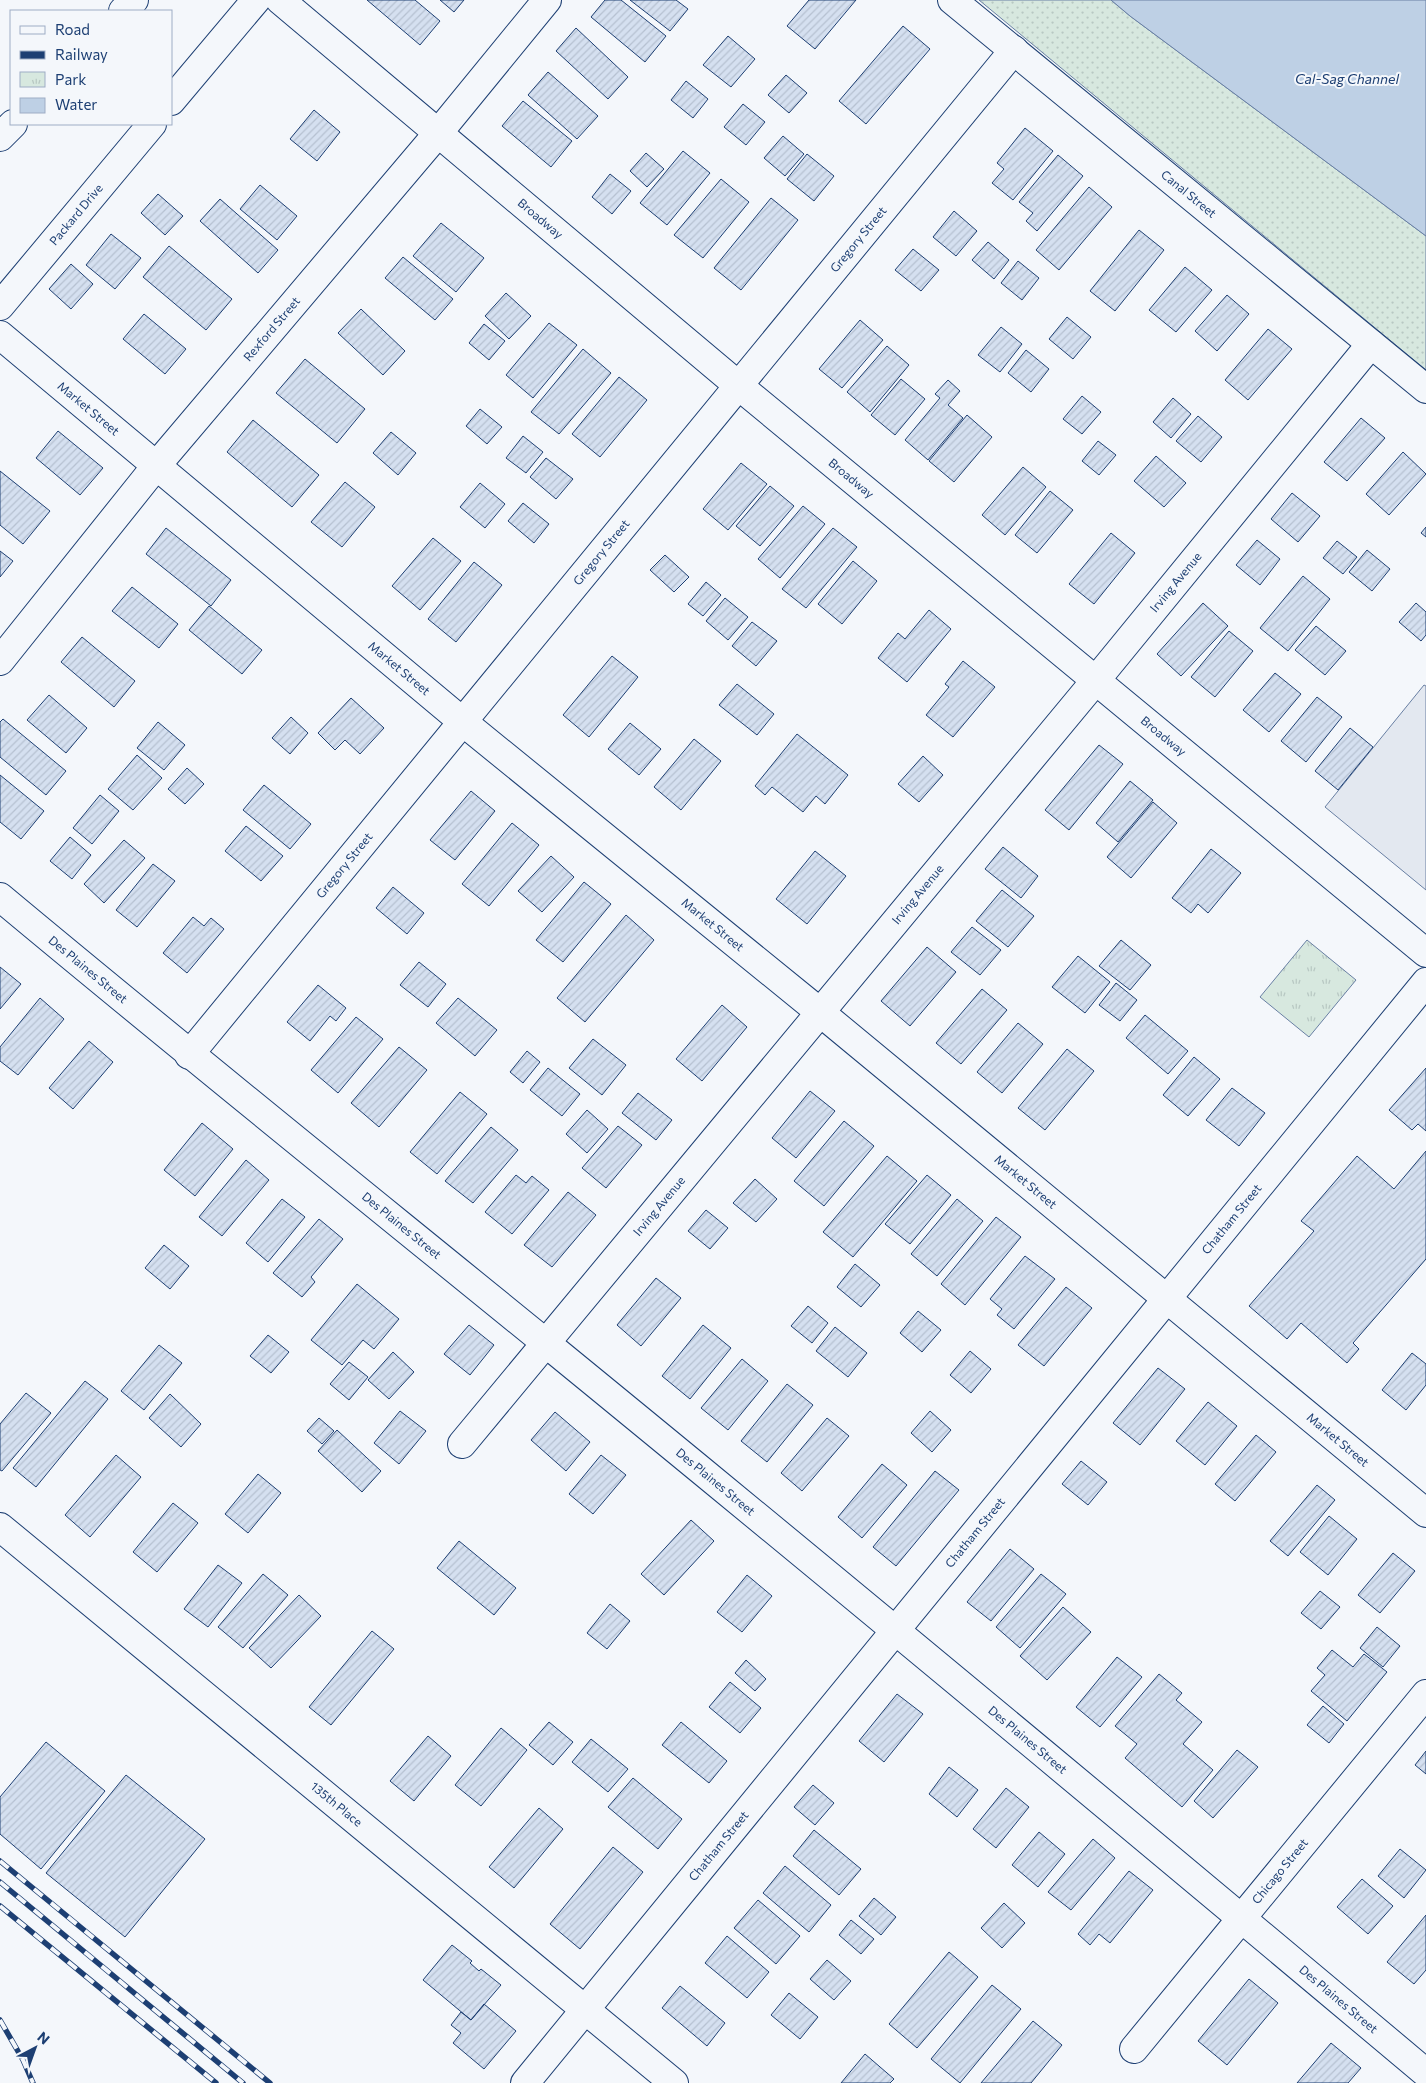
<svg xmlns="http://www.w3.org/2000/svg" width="1426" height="2083" viewBox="0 0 1426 2083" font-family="Commissioner,sans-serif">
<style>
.grass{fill:url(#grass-dots);stroke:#687fa3}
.park{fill:url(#park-tufts);stroke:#687fa3}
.parking{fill:#e3e8f0;stroke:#687fa3}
.water{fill:#bed0e5;stroke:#687fa3}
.building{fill:url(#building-hatch);stroke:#1d3f73}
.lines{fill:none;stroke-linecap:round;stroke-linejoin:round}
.minor-casing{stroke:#1d3f73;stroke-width:30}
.major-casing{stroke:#1d3f73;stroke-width:30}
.minor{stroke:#f4f7fb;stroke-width:28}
.major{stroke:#f4f7fb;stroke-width:28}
.rail-casing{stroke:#1d3f73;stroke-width:5.5}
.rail{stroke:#f4f7fb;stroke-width:4;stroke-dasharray:11;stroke-linecap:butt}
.labels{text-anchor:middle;stroke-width:4;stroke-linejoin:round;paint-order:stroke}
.street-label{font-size:12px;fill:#1d3f73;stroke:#f4f7fb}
.water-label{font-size:14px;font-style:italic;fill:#1d3f73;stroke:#f4f7fb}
</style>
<defs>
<pattern id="grass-dots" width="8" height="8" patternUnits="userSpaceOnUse" patternTransform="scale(1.25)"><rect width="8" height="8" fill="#d7e8df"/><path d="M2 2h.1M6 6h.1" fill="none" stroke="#b8c8c3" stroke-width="1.8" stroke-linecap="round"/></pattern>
<pattern id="park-tufts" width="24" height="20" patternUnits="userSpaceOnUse" patternTransform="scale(1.25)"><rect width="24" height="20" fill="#d7e8df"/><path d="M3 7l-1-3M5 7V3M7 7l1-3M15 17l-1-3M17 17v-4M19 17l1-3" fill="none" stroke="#b8c8c3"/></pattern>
<pattern id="building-hatch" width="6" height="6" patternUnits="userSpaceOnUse" patternTransform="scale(1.25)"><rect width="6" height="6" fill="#d5e0f0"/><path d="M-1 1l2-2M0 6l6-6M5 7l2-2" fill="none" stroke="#b6c1d1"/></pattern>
</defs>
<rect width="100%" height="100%" fill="#f4f7fb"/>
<!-- grass -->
<path class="grass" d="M979,0h132l19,16 296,220v134z"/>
<!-- park -->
<path class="park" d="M1307,940l49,40 -47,57 -49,-40z"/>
<!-- parking -->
<path class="parking" d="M1424,685l2,1v204l-101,-83z"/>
<!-- water -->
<path class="water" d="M1111,0h315v236l-296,-220z"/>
<!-- building -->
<path class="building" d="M367,0h48l25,21 -20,24z
M440,0h24l-10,12z
M605,0h16l45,36 -21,26 -54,-45z
M630,0h46l12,9 -18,22z
M809,0h47l-41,49 -28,-23z
M903,26l27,23 -64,75 -27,-23z
M576,28l52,49 -20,22 -52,-48z
M728,36l27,23 -24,28 -28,-22z
M548,72l50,44 -21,23 -49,-44z
M786,75l21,18 -18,20 -21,-18z
M686,81l22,18 -15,19 -22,-18z
M523,101l49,40 -21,26 -49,-41z
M743,104l22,18 -19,23 -22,-18z
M314,110l26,22 -23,29 -27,-22z
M1025,128l28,23 -40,49 -21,-17 12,-14 -7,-6z
M783,136l21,18 -19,22 -21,-18z
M683,151l27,22 -43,52 -27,-22z
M646,153l18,16 -17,18 -17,-16z
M807,154l27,22 -20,25 -27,-22z
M1058,155l25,21 -46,55 -11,-10 7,-8 -14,-11z
M610,174l21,17 -19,23 -20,-17z
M721,179l28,23 -46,56 -29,-23z
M260,185l37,31 -20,24 -37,-31z
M1089,187l23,20 -53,63 -23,-20z
M158,194l25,22 -18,19 -24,-22z
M771,198l27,22 -57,70 -27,-22z
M220,199l58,51 -20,23 -58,-52z
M954,211l23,20 -21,25 -23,-19z
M441,223l43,35 -28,34 -43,-36z
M1139,230l25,20 -49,61 -25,-20z
M111,234l30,24 -26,31 -29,-24z
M988,242l21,18 -15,19 -22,-19z
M169,246l63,53 -26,31 -63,-53z
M913,249l26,21 -18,21 -26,-21z
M403,257l50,42 -18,21 -50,-42z
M1018,261l21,17 -17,22 -21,-17z
M71,264l22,20 -22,25 -22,-20z
M1185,267l27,23 -36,42 -27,-22z
M506,293l25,23 -22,23 -24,-23z
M1227,295l22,19 -32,37 -22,-20z
M361,309l44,42 -22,24 -45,-42z
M144,314l42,35 -21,25 -42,-35z
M1067,317l24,20 -18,22 -24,-20z
M860,320l23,20 -41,48 -23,-19z
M549,323l28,22 -44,53 -27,-23z
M484,324l21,17 -16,19 -20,-17z
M1001,327l21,17 -22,28 -22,-17z
M1268,329l24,20 -44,51 -23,-20z
M887,346l22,19 -39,47 -23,-20z
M583,349l28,24 -52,61 -28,-22z
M1026,350l23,19 -18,23 -23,-19z
M305,359l60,50 -28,34 -61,-50z
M619,377l28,23 -47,57 -28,-23z
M901,379l24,20 -30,36 -24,-20z
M948,380l12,11 -12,14 15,13 -35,42 -23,-20 35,-42 -5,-4z
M1082,396l19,16 -19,22 -19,-15z
M1173,398l18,16 -20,24 -18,-16z
M480,409l22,18 -15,17 -21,-18z
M967,415l25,22 -38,45 -25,-21z
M1198,416l24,21 -21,25 -25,-21z
M1361,418l24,20 -38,43 -23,-19z
M253,420l66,55 -27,32 -65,-55z
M58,431l45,37 -23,27 -44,-37z
M391,432l25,21 -18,22 -25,-22z
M523,436l20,16 -17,21 -20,-15z
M1098,441l18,14 -17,20 -17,-14z
M1403,452l23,22 -37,41 -23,-21z
M1156,456l30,27 -22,24 -30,-26z
M546,458l27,21 -17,20 -26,-22z
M741,463l26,21 -39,46 -25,-21z
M1023,467l23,20 -41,48 -23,-20z
M0,471l50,40 -27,33 -23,-19z
M345,482l30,25 -33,40 -31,-25z
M480,483l25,21 -20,24 -25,-21z
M770,486l24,20 -34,40 -24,-20z
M1050,491l23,19 -36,43 -22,-18z
M1292,493l28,23 -22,26 -27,-23z
M523,503l26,21 -15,19 -26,-22z
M803,506l22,18 -45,54 -22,-19z
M1426,527v10l-5,-4z
M166,528l65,52 -20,26 -65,-52z
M833,528l24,19 -51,61 -24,-19z
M1111,533l24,20 -41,51 -25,-20z
M433,538l28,23 -41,49 -28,-24z
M1257,540l23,19 -20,26 -24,-20z
M1337,541l20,16 -14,17 -20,-16z
M1367,550l23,19 -18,22 -23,-19z
M0,551l13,10 -13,16z
M665,555l24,22 -15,15 -24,-22z
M853,561l24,20 -35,43 -24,-20z
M474,562l28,23 -46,57 -28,-23z
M1303,576l27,23 -42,52 -28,-23z
M706,582l15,13 -18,21 -15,-12z
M132,587l46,37 -19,24 -47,-37z
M725,598l23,19 -20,23 -22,-19z
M1203,603l25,23 -47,50 -24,-22z
M1416,603l10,9v23l-5,6 -22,-19z
M209,606l53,44 -20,24 -53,-44z
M929,610l22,19 -44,53 -29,-24 20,-25 7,6z
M752,622l25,19 -21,25 -24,-20z
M1316,626l30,25 -21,24 -30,-25z
M1229,631l24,20 -38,46 -24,-20z
M82,637l53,44 -21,26 -53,-45z
M612,656l26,21 -49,60 -26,-22z
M963,661l32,26 -42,50 -27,-22 23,-28 -4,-3z
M1275,673l26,21 -32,38 -26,-22z
M737,684l37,30 -17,21 -38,-30z
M49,695l38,33 -21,25 -39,-33z
M1317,697l25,20 -36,45 -25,-21z
M351,698l33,30 -24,26 -15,-14 -10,10 -17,-17z
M291,717l17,16 -18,21 -18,-16z
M3,719l63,52 -20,24 -46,-38v-35z
M158,722l27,23 -21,25 -27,-22z
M630,723l31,26 -22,26 -31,-26z
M1350,728l23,19 -35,43 -23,-19z
M797,734l51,41 -23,29 -9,-8 -13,16 -31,-25 -7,8 -10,-9z
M694,739l27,22 -40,49 -27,-23z
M1099,745l24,19 -54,66 -24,-20z
M137,755l25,23 -29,32 -25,-21z
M923,756l20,19 -24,27 -21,-18z
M187,768l17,16 -19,20 -17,-15z
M0,775l44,36 -23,28 -21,-17z
M1130,781l23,19 -35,42 -22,-19z
M264,785l47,39 -21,25 -47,-39z
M471,791l24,20 -40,49 -25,-20z
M100,795l19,16 -27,33 -19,-16z
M1153,802l24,21 -46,55 -24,-21z
M512,823l27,22 -50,61 -27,-22z
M246,826l37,30 -22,25 -36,-30z
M70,837l21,18 -19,24 -22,-18z
M124,840l21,18 -41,45 -20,-19z
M1003,847l35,29 -17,22 -36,-29z
M1211,849l30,24 -33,40 -10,-9 -7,9 -19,-15z
M815,851l31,25 -39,48 -31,-25z
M551,856l23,21 -32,35 -24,-21z
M153,864l22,17 -38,46 -21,-17z
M584,882l27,22 -48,58 -27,-22z
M393,887l31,26 -17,21 -31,-26z
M1002,890l32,26 -26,31 -32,-26z
M626,915l28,25 -69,82 -28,-24z
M193,917l11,9 7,-8 13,11 -37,44 -24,-20z
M972,927l29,23 -21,25 -29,-23z
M1121,940l30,25 -21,25 -31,-24z
M927,947l29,25 -46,54 -29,-25z
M1078,956l32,26 -25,31 -33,-26z
M419,962l27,22 -18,23 -28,-22z
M0,967l21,17 -21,25z
M1116,983l21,17 -17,21 -21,-16z
M318,985l28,23 -10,13 -6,-5 -20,25 -23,-19z
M982,989l25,21 -46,54 -25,-21z
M40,998l24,21 -46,56 -18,-14v-14z
M458,998l39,32 -22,26 -39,-33z
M722,1005l25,22 -45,54 -26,-22z
M1145,1015l43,36 -20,23 -42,-36z
M356,1017l27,22 -45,54 -27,-23z
M1018,1023l25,21 -41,49 -25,-21z
M593,1039l33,26 -24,30 -33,-27z
M89,1041l24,21 -40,47 -24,-21z
M399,1047l28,23 -48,57 -28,-24z
M1067,1049l27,22 -49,59 -27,-22z
M527,1051l13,11 -17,21 -13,-11z
M1194,1057l26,22 -32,37 -25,-21z
M548,1068l32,26 -18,22 -32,-26z
M1426,1068v63l-8,-7 -6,6 -23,-20z
M1232,1088l33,25 -26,33 -33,-26z
M810,1091l25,20 -39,47 -24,-20z
M460,1092l27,22 -50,60 -27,-22z
M638,1093l34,27 -16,20 -34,-27z
M587,1110l21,19 -21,24 -21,-19z
M844,1121l30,25 -50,60 -30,-25z
M202,1123l31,26 -38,47 -31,-26z
M618,1126l24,19 -36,43 -24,-20z
M491,1127l27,23 -45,53 -28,-22z
M1426,1151v108l-73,84 6,6 -12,14 -46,-40 -14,16 -38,-33 65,-75 -13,-10 56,-65 37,33z
M887,1156l30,25 -64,76 -30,-25z
M246,1160l23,20 -47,56 -23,-19z
M516,1175l10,8 6,-7 17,14 -37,44 -27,-22z
M927,1175l24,20 -41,49 -25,-20z
M755,1179l22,20 -21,23 -23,-19z
M568,1192l28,23 -44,52 -28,-22z
M282,1199l23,18 -37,45 -22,-19z
M957,1199l26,22 -46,55 -26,-22z
M706,1210l22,18 -18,21 -22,-18z
M996,1217l25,20 -56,68 -24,-21z
M319,1219l24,20 -32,38 4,5 -13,15 -29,-24z
M164,1245l25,21 -19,23 -25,-21z
M1025,1256l30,23 -41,50 -17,-14 5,-6 -12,-10z
M855,1264l25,21 -19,22 -24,-20z
M656,1278l25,20 -40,48 -24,-21z
M357,1284l42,35 -25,30 -11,-9 -21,25 -31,-25z
M1066,1287l26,21 -48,58 -26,-21z
M808,1306l20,17 -16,20 -21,-17z
M918,1311l23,19 -19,22 -22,-19z
M469,1325l25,20 -24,30 -26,-21z
M703,1325l28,23 -41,51 -28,-23z
M835,1327l32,26 -19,24 -32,-26z
M268,1335l21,17 -18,21 -21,-17z
M159,1345l23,18 -38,47 -23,-19z
M970,1351l21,18 -20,24 -21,-18z
M393,1352l21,20 -25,27 -21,-19z
M1412,1353l14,11v21l-20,25 -24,-20z
M742,1359l26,22 -40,49 -27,-22z
M349,1362l19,15 -19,23 -19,-16z
M1158,1368l27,21 -45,56 -27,-22z
M85,1381l23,18 -72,88 -23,-19z
M787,1384l26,21 -46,57 -26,-21z
M26,1393l25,20 -49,58 -2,-1v-46z
M170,1394l31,30 -20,23 -32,-29z
M1208,1402l29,24 -32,39 -29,-24z
M400,1411l26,20 -27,33 -25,-21z
M930,1411l21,19 -19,22 -21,-19z
M555,1412l35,30 -24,29 -35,-31z
M319,1418l15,13 -12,13 -15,-13z
M827,1418l22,18 -47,55 -21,-18z
M337,1430l44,41 -19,21 -44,-41z
M1256,1435l20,17 -41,49 -20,-17z
M116,1455l25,22 -51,60 -25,-22z
M601,1455l25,20 -33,39 -24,-20z
M1081,1461l26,21 -19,23 -26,-21z
M882,1464l25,21 -45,53 -24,-21z
M935,1471l24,19 -63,76 -23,-19z
M258,1474l23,19 -33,40 -23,-19z
M1317,1485l18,15 -47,56 -18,-15z
M173,1503l25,20 -41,49 -24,-20z
M1329,1516l28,23 -29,36 -28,-23z
M691,1520l23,21 -50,54 -23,-21z
M459,1541l57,47 -22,27 -57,-47z
M1010,1549l24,20 -43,52 -24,-19z
M1393,1553l22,18 -35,42 -22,-18z
M218,1565l24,18 -34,44 -24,-18z
M263,1574l25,21 -45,53 -25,-21z
M1041,1574l25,20 -46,54 -24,-21z
M747,1575l25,21 -30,36 -25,-20z
M1320,1591l20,16 -19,22 -20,-16z
M299,1595l22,21 -50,52 -22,-20z
M610,1604l20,17 -23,28 -20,-16z
M1063,1607l28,25 -44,48 -27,-24z
M1377,1627l23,19 -17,21 -23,-19z
M372,1631l22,18 -63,76 -22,-18z
M1332,1650l21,17 11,-13 23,18 -40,49 -36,-30 14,-16 -8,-7z
M1117,1657l25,20 -42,50 -24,-20z
M746,1660l20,19 -11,12 -20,-18z
M1159,1674l23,19 -6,7 26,22 -19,22 30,26 -31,37 -57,-49 12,-14 -22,-18z
M730,1682l31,26 -21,25 -31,-26z
M897,1694l26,20 -39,48 -25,-21z
M1323,1706l21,18 -15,19 -22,-18z
M549,1722l24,20 -20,23 -24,-20z
M681,1722l46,39 -18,22 -47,-38z
M501,1728l26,22 -46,56 -26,-21z
M428,1736l23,20 -37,45 -24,-20z
M591,1739l37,30 -20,23 -36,-30z
M46,1742l59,49 -64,78 -41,-35v-37z
M1237,1750l21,17 -45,51 -19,-17z
M1426,1751v23l-11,-9z
M949,1767l29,23 -21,27 -28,-23z
M126,1775l79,64 -80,98 -79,-64z
M633,1778l49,41 -24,30 -50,-42z
M813,1785l21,18 -19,22 -21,-18z
M1006,1788l23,19 -33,41 -23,-19z
M539,1808l24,21 -49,59 -25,-21z
M814,1830l47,39 -22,26 -46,-39z
M1039,1832l26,22 -27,33 -26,-22z
M1093,1839l22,19 -44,52 -23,-18z
M613,1847l30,25 -63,77 -30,-25z
M1400,1849l26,21 -22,28 -26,-22z
M785,1866l46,39 -22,27 -46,-39z
M1129,1871l24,19 -43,53 -11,-9 -9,11 -12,-11z
M1362,1879l31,27 -25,28 -31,-27z
M874,1898l22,19 -15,18 -22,-19z
M758,1900l42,36 -24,28 -42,-36z
M1004,1903l21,20 -23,25 -21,-20z
M1426,1915v55l-12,14 -27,-22z
M851,1920l23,19 -13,15 -22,-19z
M727,1936l42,36 -22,26 -42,-35z
M452,1945l20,16 -2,2 9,8 2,-2 20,16 -30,35 -48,-40z
M949,1952l29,25 -61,71 -28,-24z
M827,1960l24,21 -17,19 -24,-21z
M1249,1979l29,24 -51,62 -29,-24z
M992,1985l29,24 -61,74 -29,-24z
M680,1986l45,37 -18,23 -45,-38z
M789,1993l29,24 -18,22 -29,-24z
M484,2004l32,27 -32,38 -31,-26 8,-10 -10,-8 10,-13 10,8z
M1033,2021l29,24 -31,38h-50z
M1331,2043l30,25 -13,15h-51z
M865,2054l29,25 -4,4h-49z"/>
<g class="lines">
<defs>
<g id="minor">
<path id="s1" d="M280,0l459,386 687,567"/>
<path id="s2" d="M952,0l474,389"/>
<path d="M171,101l85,-101"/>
<path id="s3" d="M0,306l152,-182"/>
<path id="s4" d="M0,335l463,387 358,291 605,500"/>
<path id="s5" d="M0,661l156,-195 283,-334 108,-132"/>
<path id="s6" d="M0,897c181,151 364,298 547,447 295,241 587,484 879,729"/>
<path id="s7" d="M189,1055l825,-1005"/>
<path id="s8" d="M462,1444l634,-764 275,-336"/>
<path id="s9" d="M0,1527l674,556"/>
<path id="s10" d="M1134,2049l292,-355"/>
<path id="s11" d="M525,2083l901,-1101"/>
</g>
<path id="major" d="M123,11l11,-11
M0,137l13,-13"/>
</defs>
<!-- minor casing -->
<use href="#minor" class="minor-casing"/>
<!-- major casing -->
<use href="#major" class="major-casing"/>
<!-- minor -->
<use href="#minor" class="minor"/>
<!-- major -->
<use href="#major" class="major"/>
<defs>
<path id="rail" d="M0,1861l270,222
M0,1882l243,201
M0,1906l216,177
M0,2020l23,40 10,23"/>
</defs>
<!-- rail casing -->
<use href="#rail" class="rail-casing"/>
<!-- rail -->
<use href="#rail" class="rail"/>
</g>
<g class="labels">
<!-- street labels -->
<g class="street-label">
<text dy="4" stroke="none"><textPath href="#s2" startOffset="306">Canal Street</textPath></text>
<text dy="4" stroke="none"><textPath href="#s3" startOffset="119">Packard Drive</textPath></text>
<text dy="4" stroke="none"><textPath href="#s1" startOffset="340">Broadway</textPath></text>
<text dy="4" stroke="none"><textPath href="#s7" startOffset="1055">Gregory Street</textPath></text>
<text dy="4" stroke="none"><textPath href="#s5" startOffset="429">Rexford Street</textPath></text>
<text dy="4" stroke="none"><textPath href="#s4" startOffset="115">Market Street</textPath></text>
<text dy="4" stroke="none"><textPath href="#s1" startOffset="745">Broadway</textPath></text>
<text dy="4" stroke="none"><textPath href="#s7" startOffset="650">Gregory Street</textPath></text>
<text dy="4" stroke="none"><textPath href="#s8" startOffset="1119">Irving Avenue</textPath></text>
<text dy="4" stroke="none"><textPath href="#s4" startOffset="520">Market Street</textPath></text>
<text dy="4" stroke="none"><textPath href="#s1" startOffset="1150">Broadway</textPath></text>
<text dy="4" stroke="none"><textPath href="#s7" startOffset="245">Gregory Street</textPath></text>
<text dy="4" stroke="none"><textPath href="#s8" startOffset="714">Irving Avenue</textPath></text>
<text dy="4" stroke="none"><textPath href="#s4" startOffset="925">Market Street</textPath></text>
<text dy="4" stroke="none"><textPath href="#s6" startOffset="114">Des Plaines Street</textPath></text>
<text dy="4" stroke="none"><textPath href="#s4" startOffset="1330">Market Street</textPath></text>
<text dy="4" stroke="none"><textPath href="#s8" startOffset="309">Irving Avenue</textPath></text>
<text dy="4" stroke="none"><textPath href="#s11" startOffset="1116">Chatham Street</textPath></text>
<text dy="4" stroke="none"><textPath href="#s6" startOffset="519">Des Plaines Street</textPath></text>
<text dy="4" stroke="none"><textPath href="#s4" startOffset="1735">Market Street</textPath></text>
<text dy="4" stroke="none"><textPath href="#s6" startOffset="924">Des Plaines Street</textPath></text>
<text dy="4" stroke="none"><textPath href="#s11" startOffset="711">Chatham Street</textPath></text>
<text dy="4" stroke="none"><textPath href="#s6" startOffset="1329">Des Plaines Street</textPath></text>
<text dy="4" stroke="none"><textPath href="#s9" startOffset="436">135th Place</textPath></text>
<text dy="4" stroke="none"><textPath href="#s11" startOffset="306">Chatham Street</textPath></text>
<text dy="4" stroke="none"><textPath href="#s10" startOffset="230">Chicago Street</textPath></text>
<text dy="4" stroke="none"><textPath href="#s6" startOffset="1734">Des Plaines Street</textPath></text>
</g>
<!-- water labels -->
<g class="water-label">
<text x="1347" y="84">Cal-Sag Channel</text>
</g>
</g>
<!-- legend -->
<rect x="10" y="10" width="162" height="115" fill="#f4f7fb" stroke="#9eadc5"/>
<rect x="20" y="26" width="25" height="8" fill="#f4f7fb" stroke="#9eadc5"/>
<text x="55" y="35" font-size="15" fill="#1d3f73">Road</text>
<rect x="20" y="51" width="25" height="8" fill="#1d3f73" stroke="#9eadc5"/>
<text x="55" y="60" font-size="15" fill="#1d3f73">Railway</text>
<rect x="20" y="72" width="25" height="15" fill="url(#park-tufts)" stroke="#9eadc5"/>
<text x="55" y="85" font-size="15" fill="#1d3f73">Park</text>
<rect x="20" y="98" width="25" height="15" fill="#bed0e5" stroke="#9eadc5"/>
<text x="55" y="110" font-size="15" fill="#1d3f73">Water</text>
<!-- north arrow -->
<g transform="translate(35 2048) rotate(41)" stroke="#f4f7fb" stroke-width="4" paint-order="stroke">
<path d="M0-4L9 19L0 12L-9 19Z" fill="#1d3f73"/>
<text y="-8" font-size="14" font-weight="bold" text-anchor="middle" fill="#1d3f73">N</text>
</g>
</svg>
